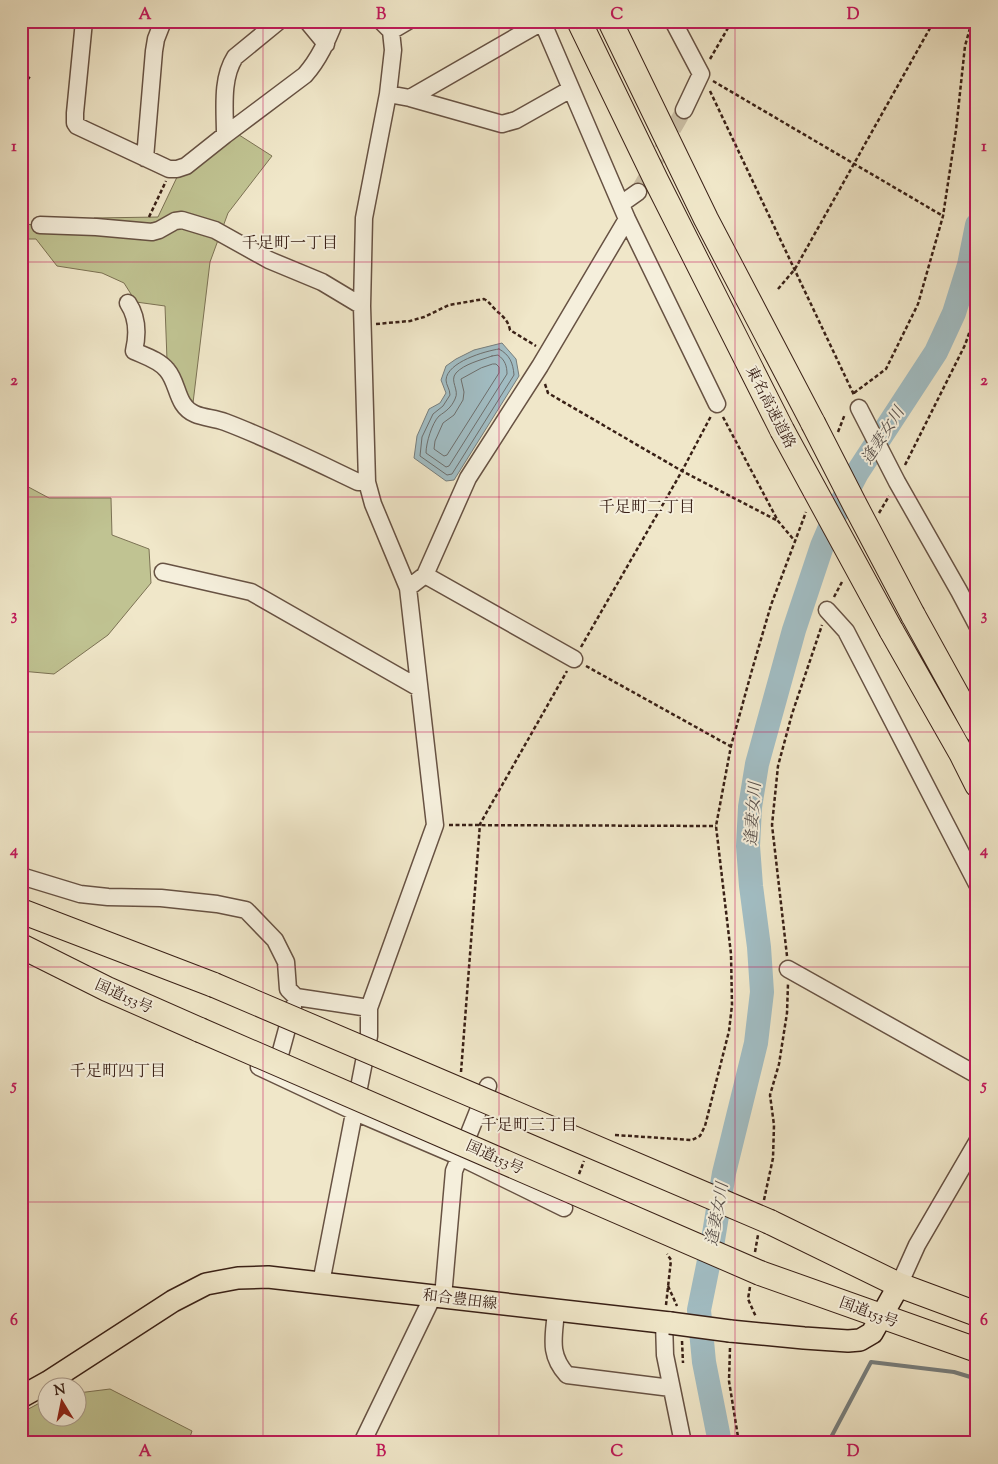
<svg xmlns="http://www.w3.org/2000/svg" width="998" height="1464" viewBox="0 0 998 1464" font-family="'Sorts Mill Goudy','Noto Serif JP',serif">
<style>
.green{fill:#c0c392;stroke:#7c7254}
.water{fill:#a1bcc2;stroke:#777e7d}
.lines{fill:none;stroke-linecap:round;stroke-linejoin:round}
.shore{stroke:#6d6e6c;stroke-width:1}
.stream{stroke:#777e7d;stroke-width:4}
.river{stroke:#a1bcc2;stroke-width:24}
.minor-tunnel{stroke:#cbbfa5;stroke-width:16;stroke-dasharray:16 8;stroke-linecap:butt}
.minor-casing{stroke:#675243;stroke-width:19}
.major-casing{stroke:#392016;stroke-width:24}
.highway-casing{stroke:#392016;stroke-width:26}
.path{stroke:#392016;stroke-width:2.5;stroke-dasharray:4 2.5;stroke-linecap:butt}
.minor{stroke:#f5efdc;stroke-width:16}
.major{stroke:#f0e7c9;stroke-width:21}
.highway{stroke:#f0e7c9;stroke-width:24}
.major-bridge-casing{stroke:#392016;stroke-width:24;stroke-linecap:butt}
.highway-bridge-casing{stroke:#392016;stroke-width:26;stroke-linecap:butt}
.major-bridge{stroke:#f0e7c9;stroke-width:21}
.highway-bridge{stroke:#f0e7c9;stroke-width:24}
.grid{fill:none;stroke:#c2185b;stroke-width:1;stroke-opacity:0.55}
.labels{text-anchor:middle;stroke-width:4;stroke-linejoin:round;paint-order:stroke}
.street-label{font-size:15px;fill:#392016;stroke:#f5efdc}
.neighbourhood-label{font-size:16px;fill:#392016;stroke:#f5efdc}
.water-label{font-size:16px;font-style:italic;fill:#584f4a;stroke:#f5efdc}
.neatline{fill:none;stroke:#c2185b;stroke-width:2}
.grid-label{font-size:16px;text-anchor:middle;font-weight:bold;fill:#c2185b}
</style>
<rect width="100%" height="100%" fill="#f0e7c9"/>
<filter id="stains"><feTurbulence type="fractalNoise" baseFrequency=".004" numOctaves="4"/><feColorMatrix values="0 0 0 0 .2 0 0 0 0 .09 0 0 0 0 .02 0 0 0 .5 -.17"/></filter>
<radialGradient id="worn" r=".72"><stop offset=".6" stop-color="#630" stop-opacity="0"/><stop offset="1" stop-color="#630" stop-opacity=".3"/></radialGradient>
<!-- green -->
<path class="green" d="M236,133l36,23 -44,57 -18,49 -17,141 -3,2 -23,-45 -2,-54 -29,-4 -12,-19 -22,-10 -45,-7 -21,-27h-15v-19l4,4 59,6 10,-12 64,-1 20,-42z
M21,483l28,15h62l1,37 37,14 2,34 -43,52 -54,39 -33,-3z
M110,1389l82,42 -4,12h-167v-30l26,-14 1,17h30v-23z"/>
<!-- water -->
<path class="water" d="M502,343l14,16 3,17 -65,104 -8,1 -32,-23 3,-22 12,-27 11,-6 6,-10 -5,-13 5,-14 10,-7 18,-9z"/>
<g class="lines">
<!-- shore -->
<path class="shore" d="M499,349c11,6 14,14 15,26l-62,99 -5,1 -27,-19 2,-19 11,-23 10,-8 7,-11c0,-6 -4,-10 -4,-15 1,-18 39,-29 53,-31z
M492,356l6,-1c7,5 9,11 9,19l-58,92 -3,1 -20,-14c0,-10 6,-30 13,-37 7,-5 12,-8 16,-17 5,-9 -6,-18 1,-26 8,-9 25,-13 36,-17z
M493,364h3l3,3v6l-52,82 -3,1 -10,-7 1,-8 8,-18 11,-8 9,-15 1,-8 -3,-13 20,-11z"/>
<!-- stream -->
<path class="stream" d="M828,1443l43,-81 83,10 23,7"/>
<!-- river -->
<path class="river" d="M720,1443l-16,-81 -5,-52 13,-64 12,-73 32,-130 6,-51 -3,-45 -8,-61 -3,-40 2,-39 7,-43 37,-134 28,-84 15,-35 20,-38 79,-121 18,-39 15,-48 8,-40"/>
<!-- minor-tunnel -->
<path class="minor-tunnel" d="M638,192l46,-82"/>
<defs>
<path id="minor" d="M84,21l-9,92v10l2,3 92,43h8l9,-3 39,-31 80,-60c14,-16 22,-34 30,-54
M307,21l19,23
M542,21l85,198 90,185
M673,21l28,53 -17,36
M391,31l17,-10
M388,94l22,4 92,26 14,-4 55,-31
M410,98l132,-76
M225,135c0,-26 -4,-56 10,-78l44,-36
M145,158l9,-107 2,-12 7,-18
M621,204l17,-12
M40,225l56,2 56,5 7,-2 16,-9 7,-1 33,10 54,30 53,22 40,24
M128,303c10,15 10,31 6,48 11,5 25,9 33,19 12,14 9,36 28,44 9,4 20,4 30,8 45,17 89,39 133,60h9
M859,408l38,74 62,109 18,34
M163,572l88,20 168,96
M425,575l149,84
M408,588l17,-13 43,-97 72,-112 87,-147
M827,610l19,21 131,253
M21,876l59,18 28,3 53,1 56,6 29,6 29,30 11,22 2,27 8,8 73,11
M788,969l189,106
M259,1067l96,45 105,45 104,51
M275,1073l18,-66
M321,1283l48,-247v-28l66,-183 -27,-237 -35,-84 -6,-22 -5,-176 2,-88 24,-124 5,-44 -2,-19 -10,-10
M899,1285l18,-40 60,-103
M443,1297l11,-126 34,-85
M556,1311c-2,26 -8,43 11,64l104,13
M664,1322l1,33 18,88
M362,1443l71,-147"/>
<path id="major" d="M730,1331l74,7 44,3 12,-1 12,-7 27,-48
M21,1397l27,-15 125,-81 33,-17 32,-6 30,-1 402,46"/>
<path id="highway" d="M579,21l77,159 126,250
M610,21l96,198 107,204
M913,615l64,116
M891,630l70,123 16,32
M21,911l193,74
M21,946l86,43 93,41
M770,1222l129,63 78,29
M760,1273l217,77"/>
</defs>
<!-- minor casing -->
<use href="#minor" class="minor-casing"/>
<!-- major casing -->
<use href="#major" class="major-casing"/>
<!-- highway casing -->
<use href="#highway" class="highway-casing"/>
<!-- path -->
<path class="path" d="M710,59l22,-38
M21,73l10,6
M713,81l230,135
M710,91l144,304
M149,217l17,-36
M778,289l17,-20 139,-248
M376,324l34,-3 14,-4 25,-12 35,-6c6,3 7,7 12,11 7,7 12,10 14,20l26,16
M545,384l3,9 134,78 96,50
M854,393l32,-24 32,-65 25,-88 13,-86 9,-84 7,-25
M723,417l55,104 16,19
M838,432l7,-18
M905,465l60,-120 12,-35
M879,513l10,-17
M834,597l9,-17
M581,647l101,-176 29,-55
M586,666l144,80
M449,825l267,1
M787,956l-15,-131 6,-59 14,-52 30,-89
M461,1072l19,-248 87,-153
M615,1135l77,5 8,-4 5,-10 24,-95 3,-26 -1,-51 -15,-128 15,-80 21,-76 19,-65 35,-93
M579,1174l5,-13
M764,1200l9,-42 1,-33 -4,-30 9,-31 8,-51 1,-29
M755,1252l3,-17
M668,1286l9,20
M750,1287l-2,12 8,18
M666,1305l5,-45 -4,-6
M682,1341l1,22
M730,1348l-1,33 10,62"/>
<!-- minor -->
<use href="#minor" class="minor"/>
<!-- major -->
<use href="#major" class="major"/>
<!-- highway -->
<use href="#highway" class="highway"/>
<defs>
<path id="major-bridge" d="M670,1323l60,8"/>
<path id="highway-bridge" d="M813,423l42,82 58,110
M782,430l109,200
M214,985l556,237
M200,1030l560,243"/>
</defs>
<!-- major-bridge casing -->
<use href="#major-bridge" class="major-bridge-casing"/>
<!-- highway-bridge casing -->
<use href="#highway-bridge" class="highway-bridge-casing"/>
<!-- major-bridge -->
<use href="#major-bridge" class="major-bridge"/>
<!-- highway-bridge -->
<use href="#highway-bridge" class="highway-bridge"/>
</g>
<!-- grid -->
<path class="grid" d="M263,21v1422M499,21v1422M735,21v1422M21,262h956M21,497h956M21,732h956M21,967h956M21,1202h956"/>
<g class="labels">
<!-- street labels -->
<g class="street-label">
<text transform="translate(771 407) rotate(63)" y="5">東名高速道路</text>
<text transform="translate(124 996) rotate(24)" y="5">国道153号</text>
<text transform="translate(495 1157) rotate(24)" y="5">国道153号</text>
<text transform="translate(460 1299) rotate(7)" y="5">和合豊田線</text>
<text transform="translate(869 1312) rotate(20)" y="5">国道153号</text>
</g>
<!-- neighbourhood labels -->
<g class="neighbourhood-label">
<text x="290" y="248">千足町一丁目</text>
<text x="647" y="512">千足町二丁目</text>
<text x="118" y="1076">千足町四丁目</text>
<text x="529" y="1130">千足町三丁目</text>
</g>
<!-- water labels -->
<g class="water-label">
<text transform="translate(882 435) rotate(-57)" y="6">逢妻女川</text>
<text transform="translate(752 814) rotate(-86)" y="6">逢妻女川</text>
<text transform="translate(716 1214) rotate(-80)" y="6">逢妻女川</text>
</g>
</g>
<!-- margin -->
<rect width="998" height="1464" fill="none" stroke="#f0e7c9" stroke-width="55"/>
<!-- north arrow -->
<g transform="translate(62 1402) rotate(350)"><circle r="24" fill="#f5efdc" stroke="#aa9c8d"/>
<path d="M0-4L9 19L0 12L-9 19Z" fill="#8f2418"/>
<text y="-8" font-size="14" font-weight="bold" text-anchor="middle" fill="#392016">N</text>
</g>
<rect x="28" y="28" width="942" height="1408" class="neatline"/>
<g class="grid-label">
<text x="145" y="19">A</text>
<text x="381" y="19">B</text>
<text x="617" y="19">C</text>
<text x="853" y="19">D</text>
<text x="14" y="151">1</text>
<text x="984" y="151">1</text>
<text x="14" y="385">2</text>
<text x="984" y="385">2</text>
<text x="14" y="620">3</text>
<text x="984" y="620">3</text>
<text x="14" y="855">4</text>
<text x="984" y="855">4</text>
<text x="14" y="1090">5</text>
<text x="984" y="1090">5</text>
<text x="14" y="1325">6</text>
<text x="984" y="1325">6</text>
<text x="145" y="1456">A</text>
<text x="381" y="1456">B</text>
<text x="617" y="1456">C</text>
<text x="853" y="1456">D</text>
</g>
<rect width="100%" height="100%" filter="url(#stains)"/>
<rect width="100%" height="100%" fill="url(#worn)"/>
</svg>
